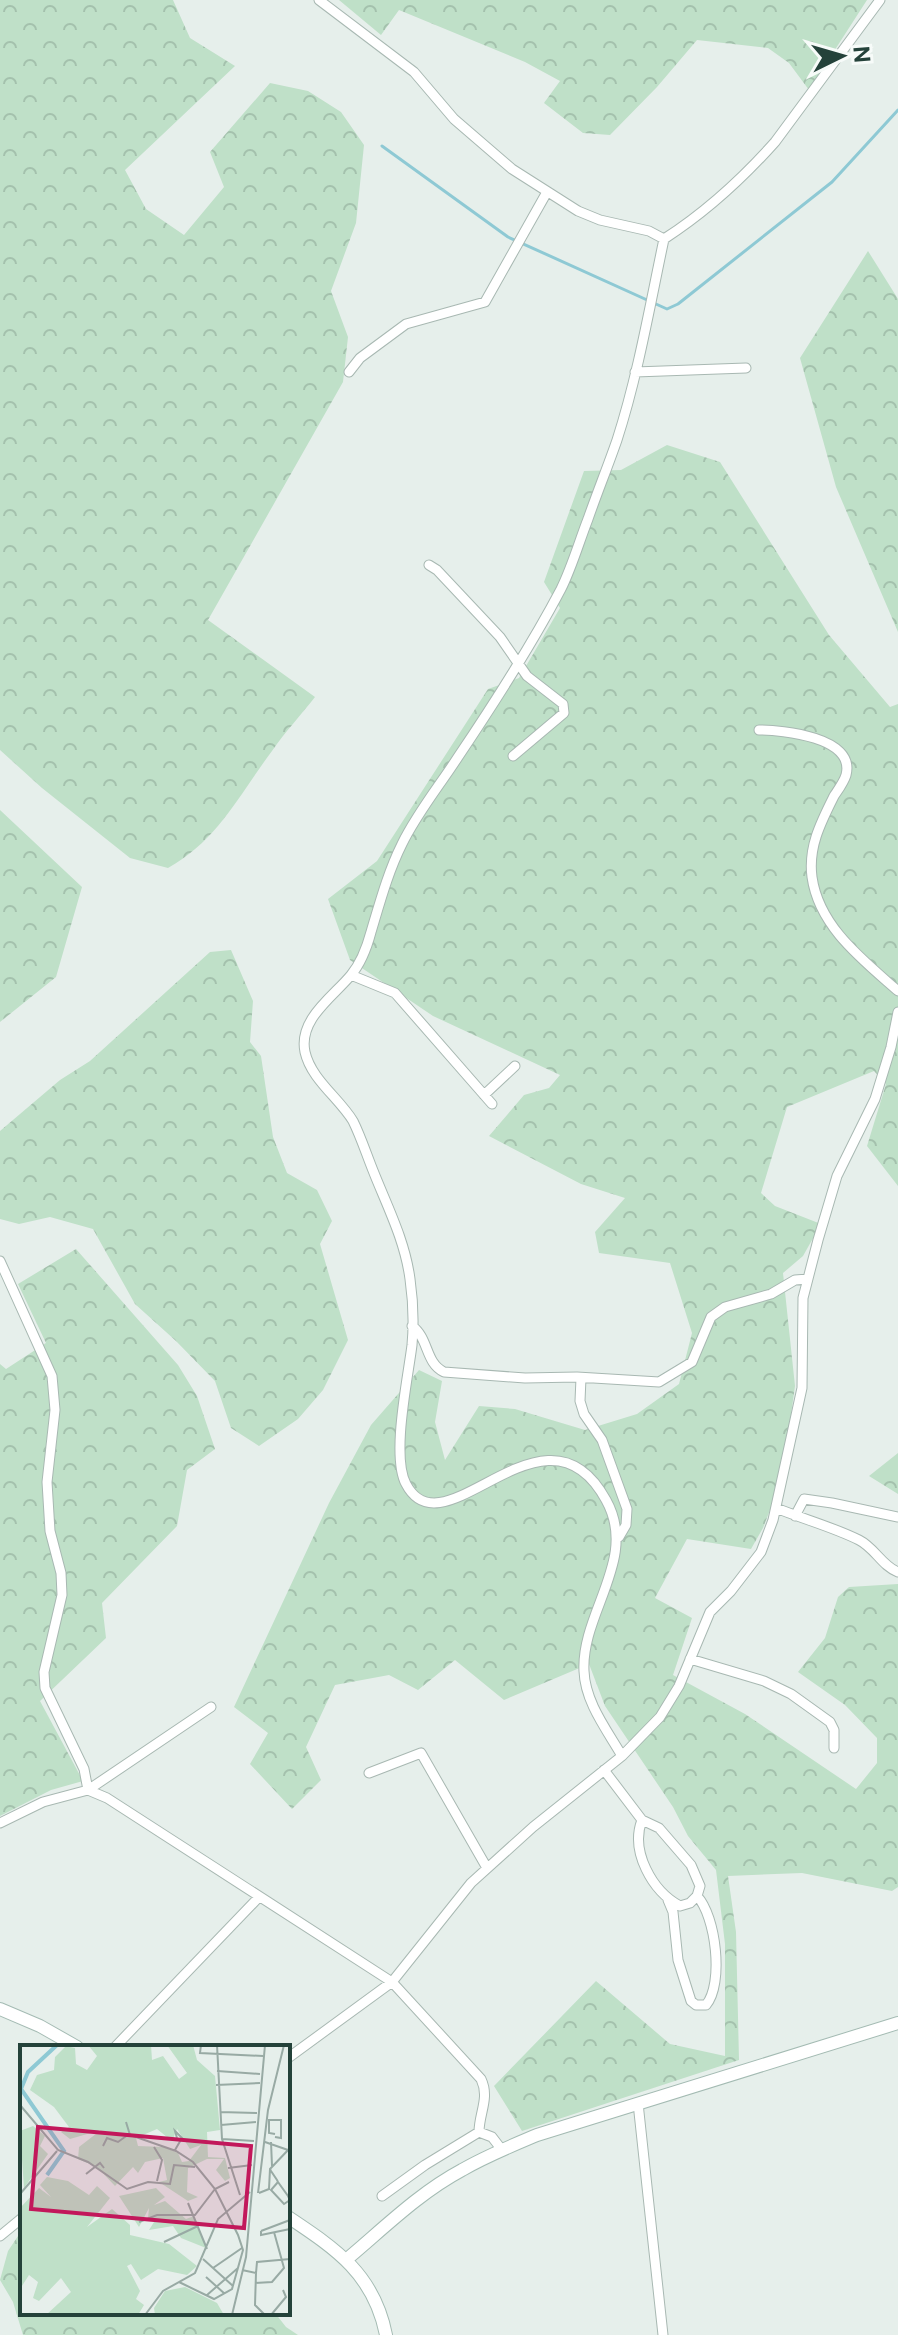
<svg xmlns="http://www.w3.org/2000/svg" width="898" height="2335" viewBox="0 0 898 2335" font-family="'Public Sans',sans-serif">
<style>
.forest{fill:url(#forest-crowns)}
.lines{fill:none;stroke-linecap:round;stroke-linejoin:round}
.stream{stroke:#8ec9d4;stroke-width:3}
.street-casing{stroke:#a8b8b2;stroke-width:11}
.secondary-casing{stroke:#a4bbb3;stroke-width:14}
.street{stroke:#fff;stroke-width:9}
.secondary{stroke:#fff;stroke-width:12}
.inset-river{fill:none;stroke:#8ec9d4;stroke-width:4}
.inset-road{fill:none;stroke:#98aaa4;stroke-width:2}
.view{fill:#c2185b;fill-opacity:0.15;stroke:#c2185b;stroke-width:4}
.inset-edge{fill:none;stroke:#24423a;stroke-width:4}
</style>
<defs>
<pattern id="forest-crowns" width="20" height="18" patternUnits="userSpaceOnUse" patternTransform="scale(2)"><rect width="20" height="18" fill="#bfe0c8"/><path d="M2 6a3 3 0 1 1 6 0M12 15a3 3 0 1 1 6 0" fill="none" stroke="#a4c1ad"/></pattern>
</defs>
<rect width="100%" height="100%" fill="#e6efeb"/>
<!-- forest -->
<path class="forest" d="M0,0h173l17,38 45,28 -110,104 21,39 38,26 40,-48 -14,-35 60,-69 38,8 33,21 23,33 -8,78 -25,68 17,46 -5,45 -135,238 107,77c-14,18 -30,35 -43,54 -33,44 -54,89 -104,117l-38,-10 -88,-70 -42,-38z
M339,0h528l-58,90 -20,-27 -21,-15 -71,-8 -40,47 -47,48 -27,-2 -39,-30 16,-22 -35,-19 -126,-52 -18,25z
M868,251l30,48v333l-62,-145 -36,-129z
M667,445l53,17 109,173 61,72 8,-3v482l-31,-40 19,-62 -12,-13 -87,36 -26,86 14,13 46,18 -18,32 -20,17 12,113 -13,93 -19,49 -12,21 -64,-10 -32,59 37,20 -19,57 72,39 111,75 21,-26v-25l-32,-33 -47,-33 27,-34 13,-41 11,-10 49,-3v303l-6,4 -90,-18 -74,3 8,56 3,128 -217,71 -28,-45 102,-105 74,63 55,12v-112l-9,-74 -28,-34 -15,-29 -68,-101 -16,-42 -85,36 -49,-40 -37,30 -29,-15 -54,10 -29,62 15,33 -29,29 -42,-45 18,-31 -34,-26 95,-204 42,-78 48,-55 23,11 -7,41 10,38 34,-54 36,3 70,21 52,-16 42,-30 13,-51 -22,-70 -71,-10 -4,-21 30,-34 -44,-14 -92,-48 35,-41 25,-7 11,-13 -127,-59 -83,-56 -22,-61 49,-38 111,-172 31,-11 41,-70 -16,-26 40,-111 37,-1z
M0,810l82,77 -26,90 -56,45z
M231,950l22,51 -3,41 11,14 12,81 14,36 30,17 15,31 -12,23 28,96 -25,50 -25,29 -39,27 -28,-18 -16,-47 -39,-40 -41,-37 -42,-75 -43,-12 -31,7 -19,-5v-88l60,-51 30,-19 120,-109z
M76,1249l102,116 19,31 18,53 -28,21 -10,56 -75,77 4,35 -66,63 43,80 -32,9 -51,26v-452l6,5 40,-26 -28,-59z
M898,1453v41l-29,-18z
M22,2230v83h253l11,14 12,8h-275l-10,-33 -13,-22 8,-29z"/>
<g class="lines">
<!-- stream -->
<path class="stream" d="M382,146l126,91 159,72 11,-5 154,-122 66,-72"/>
<defs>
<path id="street" d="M319,0l95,72 40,47 58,50 66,42 22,9 49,11 15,8
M349,372l11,-14 46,-34 79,-22 62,-110
M635,372l111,-4
M429,565l8,5 63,67 27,39 36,28 1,9 -51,43
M759,730c23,0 97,7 87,45 -2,7 -8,15 -12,21 -13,26 -26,51 -22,81 7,50 51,83 86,114
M351,975l44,18 97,111
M484,1095l31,-29
M0,1261l52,115 3,34 -8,72 3,49 11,42 1,22 -18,77 1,16 39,81 4,21
M412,1326c17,12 13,37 32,46l81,6 52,-1 82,5 33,-20 19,-45 14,-10 46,-13 24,-14 13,-1
M581,1378l-1,23 4,13 18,26 25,69 -1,16 -7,12
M776,1508c27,11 57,19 83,32 16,8 23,26 39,32
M795,1516l9,-17 28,4 66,14
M690,1659l74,22 27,13 39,28 4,8v18
M622,1756c-15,-26 -37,-54 -38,-85 -3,-59 55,-112 22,-171 -61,-112 -162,57 -200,-16 -15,-28 2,-106 6,-139 2,-22 1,-45 -2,-66 -5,-38 -22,-71 -36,-106 -7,-17 -13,-36 -21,-52 -14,-23 -42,-42 -48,-69 -7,-33 29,-56 46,-77 10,-12 16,-28 20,-43 9,-30 17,-60 31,-88 15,-31 38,-59 56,-87 37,-55 72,-109 103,-168 11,-22 18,-47 27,-70 9,-26 20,-53 29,-79 21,-65 33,-135 47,-201 42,-27 78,-60 111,-97l105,-142
M604,1770l38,50 17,8 32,37 9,21 -3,10 -7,7 -10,3c-28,-15 -50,-55 -38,-86
M369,1773l52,-20 66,115
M88,1790l19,8 285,184 89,97c9,19 -2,34 -2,53
M0,1823l43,-21 45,-12 123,-83
M668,1900l5,12 5,48 13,41 5,4h10c18,-21 10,-89 -9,-109
M115,2047l144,-150
M288,2058l104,-76 79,-99 62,-56 89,-71 38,-39 19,-31 31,-74 21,-21 30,-39 12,-32 29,-132 1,-90 15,-58 19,-64 38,-77 16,-52 7,-35
M638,2103l25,232
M382,2196l43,-31 54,-33 13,5 10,13
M0,2236l22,-18"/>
<path id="secondary" d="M0,2009l40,17 37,21
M288,2217c48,32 86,57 98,118
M347,2259c37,-31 72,-66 115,-89 24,-14 49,-24 75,-35l361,-112"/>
</defs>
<!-- street casing -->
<use href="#street" class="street-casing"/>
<!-- secondary casing -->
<use href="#secondary" class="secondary-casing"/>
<!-- street -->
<use href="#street" class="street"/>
<!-- secondary -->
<use href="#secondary" class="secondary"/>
</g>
<!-- overview -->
<g transform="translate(20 2045)">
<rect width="270" height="270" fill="#e6efeb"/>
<path d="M68,0h63l1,15 11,-4 16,23 8,-6 -20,-28h26l4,15 18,16 5,54 -13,2 1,25 17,1 5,20 -5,3 -9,-11 8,-11h-17l-19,9 -1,24 11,5 -10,4 -29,-19 8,-2 -4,-22 -18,4 -7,11 -5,-6 -18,19 -18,-19 -19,-8 1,-12 22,-17 -31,9 -9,-7 8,-5 -15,-20 -24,-17 7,-15 17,-5 1,-13 11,-11 9,2 1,16 11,6 10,-14zM137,84l15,12 5,-12 13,20 11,-4 -12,16 -7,1 -4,-9 -14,-6 -26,-1 -2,-8zM13,81l12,10 -5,10 8,8 -24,34 -4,-57zM27,132l21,4 21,14 8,-9 13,12 -23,29 25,-18 18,16v10l39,9 28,22 -10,9 -29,-6 -17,11 -10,-16 -4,2 13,25 -4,8 8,6 -6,10h-92l25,-23 -10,-14 -22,23 -6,-3 5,-16 -9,-7 -9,14v-81l19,-20 12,9 -11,-12zM136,143l9,9 -11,8 11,-4 21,18 8,-3 12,32 -25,-10 -8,-12 -24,4 7,-11 -8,-1 1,-10 -10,19 -20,-31zM165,242l32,16 7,12h-69l-1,-7 11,-17z" fill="#bfe0c8" fill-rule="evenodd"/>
<path class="inset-river" d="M27,130l17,-24 -43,-62 7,-17 29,-27"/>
<path class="inset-road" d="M181,0l-1,8 63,3M197,0l5,94 18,56M197,26l43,3M196,40l44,-2M0,60l38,45 30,12 39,27 21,-7 22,2 4,-19 21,2M200,67l37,1M106,77l4,13 46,16 17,11 22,27 23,46 5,15 -11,39 -18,10 -35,-17M201,80l35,-3M255,92l6,1v-18h-12v13l6,1M202,94l32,2M245,97l23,8M251,97l1,24M83,101l4,-8 11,4 11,-8M134,102l8,13 -5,21M155,105l7,-12 -7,-7 2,7M208,123l24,-3M250,124l1,2 6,9 1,2 10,14 2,4 -6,4 -13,-14 7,-8M66,129l14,-11 4,5M238,148l10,-83 16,-65M239,148l10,-4 1,-20 20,-21M0,149l37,-43M168,158l19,46M119,177l18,-7h38l20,-26 14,-7M241,186v4l29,-6M241,186l29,-11M144,197l34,-16M183,214l30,27M193,223l29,-20M222,225l14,3 1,-11 33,-3M236,228l-1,32 10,10M186,232l19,17M235,238l17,-1 12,-14 -10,-36M187,250l31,-27M125,270l18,-24 32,-18 23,-54 32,-27M212,270l14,-58 19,-212M251,270l15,-18 -3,-7"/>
<path class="view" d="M18,82l213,19 -7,82 -213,-19z"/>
<rect width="270" height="270" class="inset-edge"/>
</g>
<!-- north arrow -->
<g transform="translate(842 56) rotate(85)" stroke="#f7fbf9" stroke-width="6" paint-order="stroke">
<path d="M0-6L14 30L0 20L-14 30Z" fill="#24423a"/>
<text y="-12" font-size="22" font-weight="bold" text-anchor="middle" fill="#24423a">N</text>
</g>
</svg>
